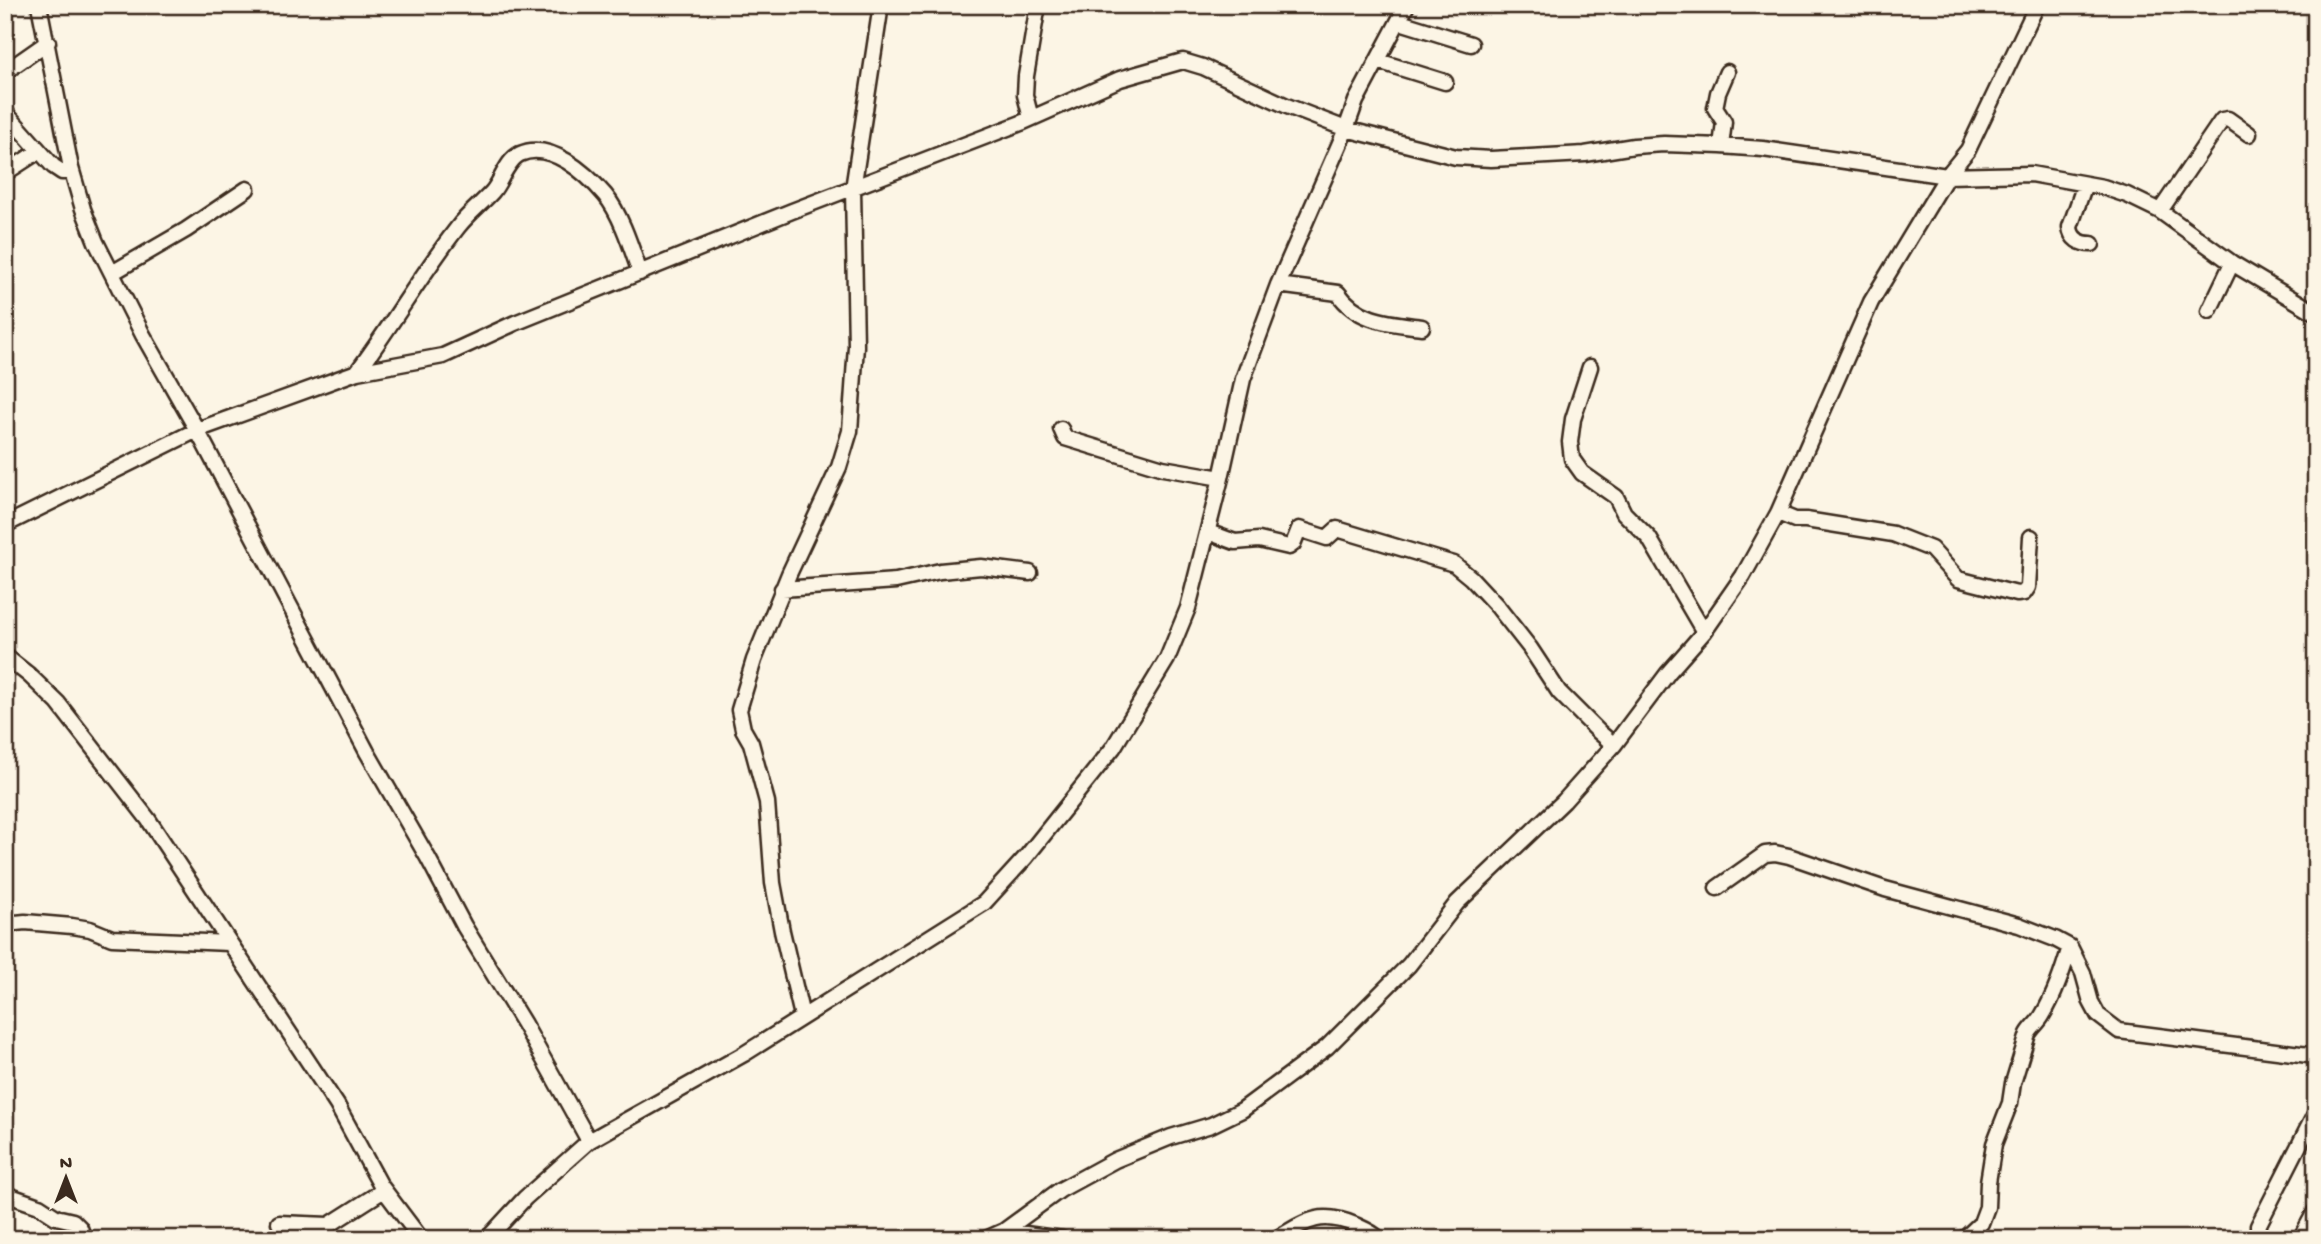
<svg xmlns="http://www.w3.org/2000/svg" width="2321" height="1244" viewBox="0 0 2321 1244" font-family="'Gochi Hand',sans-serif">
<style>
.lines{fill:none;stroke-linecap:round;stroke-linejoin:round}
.minor-casing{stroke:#3b2a1e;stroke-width:19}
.minor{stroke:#fcf5e5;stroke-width:14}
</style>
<rect width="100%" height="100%" fill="#fcf5e5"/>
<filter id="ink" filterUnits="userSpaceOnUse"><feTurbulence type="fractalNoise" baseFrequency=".0143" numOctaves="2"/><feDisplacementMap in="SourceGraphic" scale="14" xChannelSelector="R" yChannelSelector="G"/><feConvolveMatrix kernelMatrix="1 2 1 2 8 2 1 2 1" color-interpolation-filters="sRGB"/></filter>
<g filter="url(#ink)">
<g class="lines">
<defs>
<path id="minor" d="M39,5l32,163 12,41 13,33 47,93 54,95 170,322 61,106 36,68 60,98 65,117
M1400,22l71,22
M1378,61l67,21
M5,72l43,-30
M5,112l48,54 9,6h10
M1031,118l-6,-23 1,-19 12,-71
M1721,146l3,-24 -9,-14 3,-15 9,-21
M5,173l34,-22
M2085,184l-15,43c1,12 10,17 22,17
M2160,211l62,-91 6,-1 21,15
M112,273l74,-43 61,-41
M1278,285l60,8c20,29 52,30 84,34
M2209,311l23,-48
M1590,367l-17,52 -3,23 2,17 10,14 34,24 8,16 25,25 55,94
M357,372c35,-47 65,-99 101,-145 10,-13 23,-23 34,-35 9,-10 15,-32 28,-38 30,-14 67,20 85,41 16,19 27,55 35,78
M1061,429l4,9 98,30 58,10
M1778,513l17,7h11l87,14 38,15 27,30 59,15 7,-1 4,-6 3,-50
M5,525l192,-95 160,-58 86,-16 72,-33 277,-112 229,-88 99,-44 63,-18 20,6 84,39 59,23 110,28 35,2 94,-5 49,-8 30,-2 57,2 42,3 184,27 84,-2 72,13 24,8 33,16 72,52 84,50
M1208,532l27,10 24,-2 30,7 4,-3 6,-15 28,9 10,-9 117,35 17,14 26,28 33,42 29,44 40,40 15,13
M782,589l114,-8 44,-10 41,-4 49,6
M5,656l24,19 29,28 90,116 189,286 44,81 40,53
M1717,888l48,-34 10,-1 14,3 96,33 134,36 36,14 15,8 13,26 8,29 7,13 21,16 197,25
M6,924l19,-2 47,4 18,3 22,9 117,5
M802,1016l-20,-85 -9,-48 -6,-81 -16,-59 -8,-14 -4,-19 15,-50 35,-86 50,-107 11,-36 6,-85 -3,-157 28,-184
M5,1194l34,12 17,11 17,4 7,7 4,11
M279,1223l50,2 55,-35
M2258,1226l58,-114
M1004,1231l58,8
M487,1239l38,-41 64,-57 155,-87 240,-151 42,-46 87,-109 54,-89 21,-51 33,-130 22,-99 35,-94 68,-156 10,-28 51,-96
M986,1239l18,-8 56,-41 55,-30 56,-23 40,-12 31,-15 85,-63 82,-82 48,-62 107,-102 50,-56 54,-72 36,-41 39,-56 35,-63 93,-211 76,-126 21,-26 69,-145
M1276,1239c30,-18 45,-29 79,-14 9,4 17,7 24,14
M1964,1239l17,-16 6,-16 1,-25 6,-38 16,-41 3,-20 15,-49c4,-7 10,-11 14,-18 13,-21 21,-46 28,-69
M2300,1239l16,-29"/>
</defs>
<!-- minor casing -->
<use href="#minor" class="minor-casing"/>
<!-- minor -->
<use href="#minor" class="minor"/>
</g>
</g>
<!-- margin -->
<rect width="2321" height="1244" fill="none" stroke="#fcf5e5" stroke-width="28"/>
<rect x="14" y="14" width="2293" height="1216" fill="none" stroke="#3b2a1e" stroke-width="2.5" filter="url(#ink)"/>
<!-- north arrow -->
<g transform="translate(66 1178)" stroke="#fcf5e5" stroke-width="5" paint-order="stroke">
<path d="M0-5L12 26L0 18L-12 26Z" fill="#3b2a1e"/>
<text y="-10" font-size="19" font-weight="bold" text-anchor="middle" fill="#3b2a1e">N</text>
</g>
</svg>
